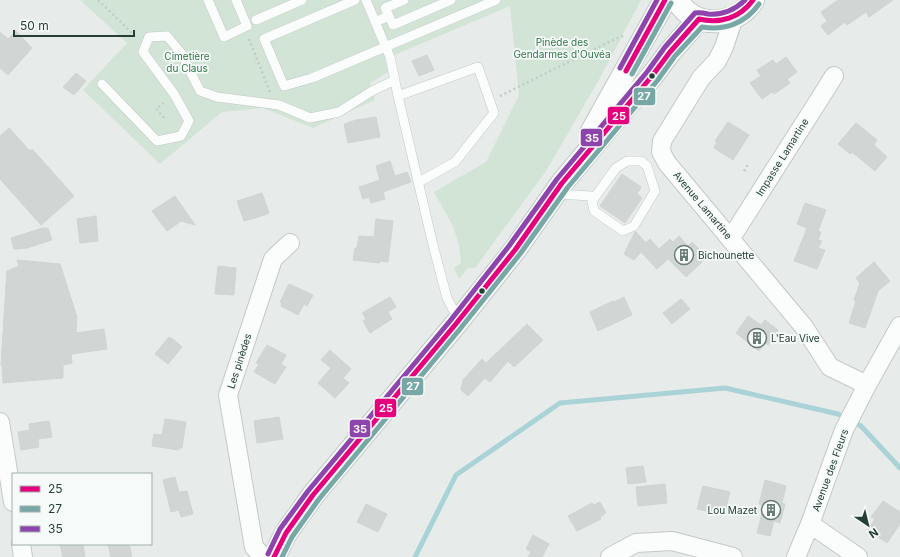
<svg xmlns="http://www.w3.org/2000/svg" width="900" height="557" viewBox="0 0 900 557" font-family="Inter,sans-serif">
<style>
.green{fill:#d1e4d6}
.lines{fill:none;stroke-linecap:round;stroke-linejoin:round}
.stream{stroke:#aad3d8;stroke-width:5}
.building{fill:#d1d5d3;stroke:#cfd5d2}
.service-casing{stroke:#c4c9c7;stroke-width:10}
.minor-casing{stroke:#c4c9c7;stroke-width:20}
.secondary-casing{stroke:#c3c9c7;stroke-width:24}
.path{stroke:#c2cbc7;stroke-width:2.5;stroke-dasharray:2 3;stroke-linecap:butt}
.service{stroke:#fbfcfc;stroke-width:9}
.minor{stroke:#fbfcfc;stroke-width:18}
.secondary{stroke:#fbfcfc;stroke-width:22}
.bus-1-casing{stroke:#f6faf8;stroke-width:8}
.bus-2-casing{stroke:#f6faf8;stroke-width:8}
.bus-3-casing{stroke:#f6faf8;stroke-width:8}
.bus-1{stroke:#e5007d;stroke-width:5}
.bus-2{stroke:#78a8a5;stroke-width:5}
.bus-3{stroke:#8e44ad;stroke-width:5}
.bus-dot{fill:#253f37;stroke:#f6faf8;stroke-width:1.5}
.labels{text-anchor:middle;stroke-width:3.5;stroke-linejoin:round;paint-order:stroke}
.park-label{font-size:10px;fill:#307449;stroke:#f6faf8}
.street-label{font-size:10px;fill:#253f37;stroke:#f6faf8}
.poi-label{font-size:10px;fill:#253f37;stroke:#f6faf8;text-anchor:start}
.line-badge{stroke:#f6faf8;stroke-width:1.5}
.badge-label{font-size:11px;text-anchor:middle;font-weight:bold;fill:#fff}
</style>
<rect width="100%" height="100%" fill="#e7ecea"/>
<!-- green -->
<path class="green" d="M80,0h561l-41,78 -54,93 -71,97h-7l-9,11 -5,-11 7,-5 -2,-18 -6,-19 -19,-34 52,-30 33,-67 -9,-89 -125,53 3,13 -18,11 5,17 -62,28 -50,-20 -41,4 -62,52 -77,-74 44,-47z"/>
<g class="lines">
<!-- stream -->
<path class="stream" d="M415,557l41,-82 104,-72 165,-15 113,26 23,12 39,42"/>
</g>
<!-- building -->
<path class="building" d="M838,0h55l-24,17 -3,-5 -19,13 -2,-3 -17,13 -7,-9 6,-5 -6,-9z
M16,31l16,17 -24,27 -8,-7v-36l8,7z
M427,55l7,15 -15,6 -7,-15z
M786,57l11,15 -10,7 3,4 -16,11 -2,-2 -10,7 -12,-16 11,-7 -4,-6 16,-10 3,4z
M76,73l10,8 -12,14 -11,-8z
M376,117l4,20 -32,6 -4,-19 12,-4z
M728,122l21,13 -16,25 -19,-12 3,-6 -2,-1z
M856,123l21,17 -3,5 13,12 -12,14 -23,-19 -2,2 -12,-10z
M9,128l21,23 2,-2 42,47 -33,29 -41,-46v-43z
M390,161l5,15 12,-4 4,10 -28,10 2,7 -14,4 -2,-6 -6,2 -4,-12 21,-7 -4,-14z
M622,174l19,13 -4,7 5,4 -17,25 -25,-17z
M262,193l7,20 -7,3 -18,5 -7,-20z
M175,196l20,29 -14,-4 -14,10 -15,-20z
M805,203l21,7 -8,21 3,1 -3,8 4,1 -4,7 7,2 -8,19 -23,-8 13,-33 -10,-4z
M96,216l2,25 -18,2 -3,-24z
M376,219l17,2 -5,41 -8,-1v2l-27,-3 2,-12h2l2,-12 15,1z
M43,228h5l4,12 -25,8 -13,1 -3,-11z
M636,232l10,11 4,-4 9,10 11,-10 3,3 6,-6 9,10 4,-4 15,15 -21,20 -18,-18 -11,10 -16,-17 -7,8 -10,-6 11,-22z
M17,260l43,4 17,53 -1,16 28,-4 3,20 -36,5 1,9 -9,2v13l-60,5 -1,-18h-1l6,-94 12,-5z
M874,262l16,19 -12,10 -13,37 -16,-5 7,-22 -2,-1 6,-17 -4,-5z
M218,266l18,2 -2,27 -19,-1z
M289,284l24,11 -6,11 -3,-2 -6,11 -17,-9 1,-3 -2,-1z
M390,297l6,10 -8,5 4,7 -22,14 -7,-12 3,-2 -4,-6z
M624,297l8,18 -34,16 -8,-19 23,-11 1,1z
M681,299l9,10 -18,15 -9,-11z
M748,316l13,9 4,-5 13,10 -10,15 -3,-2 -6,8 -23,-18z
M527,324l16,16 -29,27 -6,-6 -18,21 -5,-4 -17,18 -7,-6 2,-10 19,-21 4,4z
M169,337l3,2h1l9,8 -14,17 -13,-10z
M267,345l19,10 -5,9 5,3 -11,17 -21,-12 5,-8 -3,-1z
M330,350l21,19 -8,9 6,5 -14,15 -17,-15 13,-15 -10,-8z
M279,417l4,22 -26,4 -3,-22z
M165,419l21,3 -4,26h-3v2l-27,-4 2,-12 8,1z
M49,421l3,16 -14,2 1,8 -18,3 -3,-18 12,-2 -1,-6z
M643,466l3,16 -18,2 -2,-16z
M175,477l4,15 8,-1 6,23 -12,3 -2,-7 -8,2 -8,-32z
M765,480l21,6 -4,17 3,1 -5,19 -6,-2 -4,15 -13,-3 7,-28 -5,-1z
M665,484l2,19 -29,3 -2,-19z
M703,486l27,6 -6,23 -27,-6z
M883,501l17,11v12l-13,19 -19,-13 7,-11 -4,-2z
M600,502l6,11 -6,4 1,2 -24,12 -9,-15 24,-13 2,2z
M366,504l21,10 -9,18 -21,-10z
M533,535l16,9 -7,13h-14l3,-5 -5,-3z
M60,544h23l2,13h-22z
M108,544h21l3,13h-21z"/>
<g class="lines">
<defs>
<path id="service" d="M208,0l16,37 23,-11 -11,-26
M355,0l-91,39 20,47 28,-8 184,-78
M366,0l24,57 8,39
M389,16l-4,-8 19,-8
M256,20l46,-20
M375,22l14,-6 4,9 58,-25
M102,84l55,57 24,-5 8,-15 -15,-27 -31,-42 6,-15 18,-1 14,17 19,38 17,6 62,8 31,13 29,-6 33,-21 23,-11
M419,182l36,-20 39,-49 -16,-46 -80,29 35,149 14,53 11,21
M556,194l35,2 3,15 29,20 11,-5 21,-35 -8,-25 -6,-5h-14l-11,7 -24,33"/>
<path id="minor" d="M734,17l-10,30 -7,14 -16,17 -39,63 -1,11 6,11 137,164 26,40 37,18
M731,238l93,-146 10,-16
M0,422l13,80
M810,524l48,33
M21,544l2,13
M263,557l-9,-10 -26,-152 45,-136 17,-16
M610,557l26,-14 36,-2 61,16
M796,557l14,-33 34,-94 23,-45 33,-59"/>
<path id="secondary" d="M677,0c3,4 6,9 10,12 20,16 53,11 66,-12
M592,131l73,-131
M274,557l12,-24 27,-38 142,-170 60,-75 47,-67 53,-64 37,-43 18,-24 29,-33"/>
</defs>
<!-- service casing -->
<use href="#service" class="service-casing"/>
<!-- minor casing -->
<use href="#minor" class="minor-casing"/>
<!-- secondary casing -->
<use href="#secondary" class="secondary-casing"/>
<!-- path -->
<path class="path" d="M98,0l38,37
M249,39l21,53
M500,96l115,-57 8,-3
M164,118l-8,-9 9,-7
M744,171l5,-8"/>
<!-- service -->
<use href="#service" class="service"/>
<!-- minor -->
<use href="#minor" class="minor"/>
<!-- secondary -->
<use href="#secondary" class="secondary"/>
<defs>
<path id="bus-1" d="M626,71l39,-71
M274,557l12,-24 27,-38 142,-170 60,-75 47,-67 90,-107 18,-24 29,-33c21,5 41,-1 54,-19"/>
<path id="bus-2" d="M632,74l39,-71
M282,557l10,-20 27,-38 141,-170 60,-75 48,-67 89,-106 18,-25 27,-29c22,4 44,-4 57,-23"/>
<path id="bus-3" d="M620,68l37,-68
M268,554l12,-25 28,-38 142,-170 59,-75 48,-67 90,-107 18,-25 30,-34c5,-1 9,0 13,1 14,1 27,-4 37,-14"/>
</defs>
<!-- bus-1 casing -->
<use href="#bus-1" class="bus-1-casing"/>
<!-- bus-2 casing -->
<use href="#bus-2" class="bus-2-casing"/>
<!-- bus-3 casing -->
<use href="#bus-3" class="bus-3-casing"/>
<!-- bus-1 -->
<use href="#bus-1" class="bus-1"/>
<!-- bus-2 -->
<use href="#bus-2" class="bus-2"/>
<!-- bus-3 -->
<use href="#bus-3" class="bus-3"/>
</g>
<!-- icons -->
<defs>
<symbol id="building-ring" viewBox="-11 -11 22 22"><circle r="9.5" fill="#f6faf8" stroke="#697c76" stroke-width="1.5"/><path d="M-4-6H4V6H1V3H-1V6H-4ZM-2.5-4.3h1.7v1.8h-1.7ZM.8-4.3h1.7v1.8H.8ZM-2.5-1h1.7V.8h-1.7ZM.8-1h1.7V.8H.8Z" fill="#697c76"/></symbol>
</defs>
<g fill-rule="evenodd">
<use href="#building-ring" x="673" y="244" width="22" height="22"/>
<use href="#building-ring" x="746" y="327" width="22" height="22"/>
<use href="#building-ring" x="760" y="499" width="22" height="22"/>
</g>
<!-- markers -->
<g class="bus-dot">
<circle cx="652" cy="76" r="3.5"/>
<circle cx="482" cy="291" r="3.5"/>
</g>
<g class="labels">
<!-- park labels -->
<g class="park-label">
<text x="562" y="46">Pinède des<tspan x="562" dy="12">Gendarmes d'Ouvéa</tspan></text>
<text x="187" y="60">Cimetière<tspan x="187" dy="12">du Claus</tspan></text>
</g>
<!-- street labels -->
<g class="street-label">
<text transform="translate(782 157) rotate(-58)" y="4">Impasse Lamartine</text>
<text transform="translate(703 205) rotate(50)" y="4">Avenue Lamartine</text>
<text transform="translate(239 361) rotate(-72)" y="4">Les pinèdes</text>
<text transform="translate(830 470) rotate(-70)" y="4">Avenue des Fleurs</text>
</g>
<!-- poi labels -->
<g class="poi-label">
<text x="698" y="259">Bichounette</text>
<text x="771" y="342">L'Eau Vive</text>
<text x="757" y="514" text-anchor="end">Lou Mazet</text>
</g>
</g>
<g class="line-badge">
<rect x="633" y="87" width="23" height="19" rx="4" fill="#78a8a5"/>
<rect x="607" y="106" width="23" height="19" rx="4" fill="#e5007d"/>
<rect x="580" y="128" width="23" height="19" rx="4" fill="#8e44ad"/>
<rect x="401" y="377" width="23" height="19" rx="4" fill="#78a8a5"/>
<rect x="374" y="398" width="23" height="20" rx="4" fill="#e5007d"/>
<rect x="349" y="419" width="22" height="19" rx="4" fill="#8e44ad"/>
</g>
<g class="badge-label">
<text x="644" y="100">27</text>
<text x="619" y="120">25</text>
<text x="592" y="142">35</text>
<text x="413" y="390">27</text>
<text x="386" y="412">25</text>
<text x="360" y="433">35</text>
</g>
<!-- legend -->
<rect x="12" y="473" width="140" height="72" fill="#f6faf8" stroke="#a2afab"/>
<rect x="20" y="486" width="20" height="6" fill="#e5007d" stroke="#a2afab"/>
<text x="48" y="493" font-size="12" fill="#253f37">25</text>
<rect x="20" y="506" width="20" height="6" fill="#78a8a5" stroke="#a2afab"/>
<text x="48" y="513" font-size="12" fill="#253f37">27</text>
<rect x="20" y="526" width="20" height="6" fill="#8e44ad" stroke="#a2afab"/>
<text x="48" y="533" font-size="12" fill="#253f37">35</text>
<!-- north arrow -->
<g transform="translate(868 525) rotate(145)" stroke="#f6faf8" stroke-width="3" paint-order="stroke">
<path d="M0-3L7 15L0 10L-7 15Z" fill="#253f37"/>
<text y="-6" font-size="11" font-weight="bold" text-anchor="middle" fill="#253f37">N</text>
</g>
<!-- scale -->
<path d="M14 30v6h120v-6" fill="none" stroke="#253f37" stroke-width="2"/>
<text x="20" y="30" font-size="12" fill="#253f37" stroke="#f6faf8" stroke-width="3" paint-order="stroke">50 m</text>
</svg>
